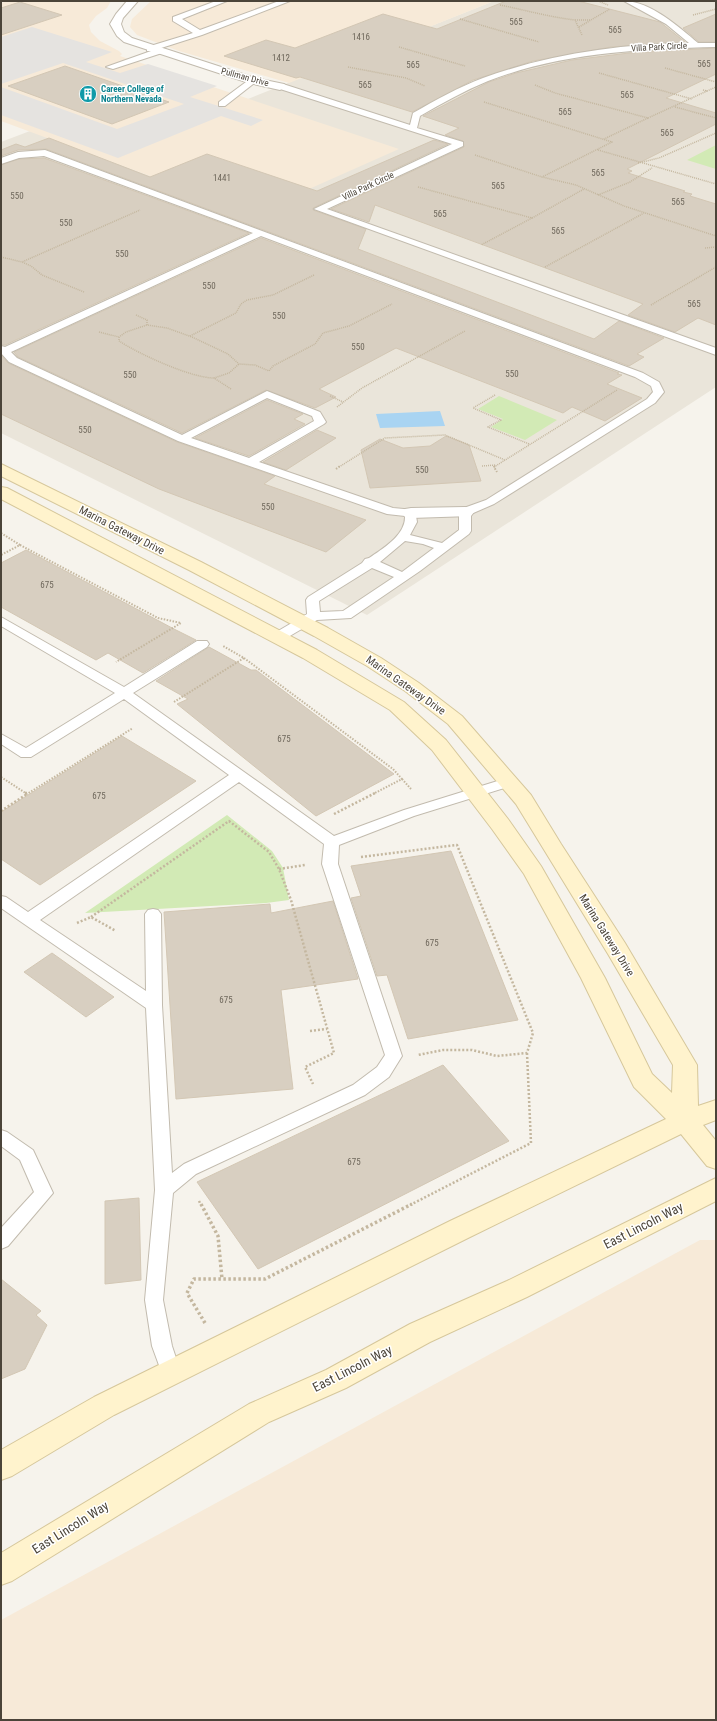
<svg xmlns="http://www.w3.org/2000/svg" width="717" height="1721" viewBox="0 0 717 1721" font-family="'Roboto Condensed',sans-serif">
<style>
.residential{fill:#eae5da}
.commercial{fill:#f7ead8}
.green{fill:#d2eab5}
.parking{fill:#e5e3e0}
.water{fill:#a9d4f2}
.building{fill:#d8cfc1;stroke:#d3c7b4}
.lines{fill:none;stroke-linecap:round;stroke-linejoin:round}
.lane-casing{stroke:#c2bbae;stroke-width:2}
.street-casing{stroke:#c2bbae;stroke-width:2}
.secondary-casing{stroke:#d6c79b;stroke-width:2}
.path-far3{stroke:#c4b79f;stroke-width:1.5;stroke-dasharray:1 1;stroke-linecap:butt}
.path-far2{stroke:#c4b79f;stroke-width:2;stroke-dasharray:1.5 1.5;stroke-linecap:butt}
.path-far1{stroke:#c4b79f;stroke-width:2.5;stroke-dasharray:2 2;stroke-linecap:butt}
.path{stroke:#c4b79f;stroke-width:3.5;stroke-dasharray:2.5 2.5;stroke-linecap:butt}
.lane{fill:#fff;fill-rule:evenodd}
.street{fill:#fff;fill-rule:evenodd}
.secondary{fill:#fff3cd;fill-rule:evenodd}
.labels{text-anchor:middle;stroke-width:3;stroke-linejoin:round;paint-order:stroke}
.number-label{font-size:9px;fill:#6e675b}
.far-street-label{font-size:9px;fill:#4b4439;stroke:#fff}
.far-culture-label{font-size:9px;font-weight:bold;fill:#0d838f;stroke:#fff;text-anchor:start}
.street-label{font-size:11px;fill:#4b4439;stroke:#fff}
.near-street-label{font-size:13px;fill:#4b4439;stroke:#fff}
</style>
<rect width="100%" height="100%" fill="#f6f3ec"/>
<!-- residential -->
<path class="residential" d="M494,1h222v386l-349,228 -366,-182v-291l29,-11 223,83 -5,-115z"/>
<!-- commercial -->
<path class="commercial" d="M8,1h103l-4,7 -11,8 -7,9 2,7 9,9 19,10 3,3 -2,2 279,93 -146,65 -252,-93v-118z
M151,1h343l-205,82 -110,-32 -42,-16 -7,-8 2,-8z
M700,1240h16v480h-715v-100z"/>
<!-- green -->
<path class="green" d="M716,145v24l-29,-9z
M499,396l58,24 -32,20 -34,-13 12,-8 -25,-10z
M227,815l45,36 11,17 6,32 -23,3 -181,10z"/>
<!-- parking -->
<path class="parking" d="M32,27l80,25 -26,10 34,11 28,-9 69,22 -27,11 73,23 -12,6 -30,-10 -103,42 -117,-43v-28l116,42 67,-25 -121,-41 -62,21v-47z"/>
<!-- water -->
<path class="water" d="M440,411l5,15 -65,2 -4,-14z"/>
<!-- building -->
<path class="building" d="M506,1h72l82,21 25,20 -74,5 -78,14 -60,19 -61,32 -112,-35 -4,1 -72,-22 42,-16 29,8 88,-34 54,15z
M20,2l42,13 -61,20v-27z
M716,14v28h-17l-16,-14z
M716,48v26l-50,24 50,15v11l-89,45 5,2 -4,2 57,18 -2,1 9,2 -2,2 26,8v121l-18,-7 -23,14 -47,-17 15,-11 -268,-99 -6,17 -38,-13 133,-62 -1,-6 -18,-6 14,-7 -36,-12 66,-34 27,-9 56,-13 57,-7z
M65,66l104,36 -57,22 -104,-38z
M49,138l101,39 57,-23 110,37 117,-51 14,4 -135,64v2l53,19 -8,20 236,90 25,-18 45,17 -27,16 7,3 -15,9 -583,-217 -28,1 -17,6v-6l15,-6 9,3z
M44,158l205,75 -244,112h-4v-180l18,-6z
M261,238l358,135 -2,1 5,1 -15,9 35,14 -37,23 -33,-14 -9,6 -167,-65 -77,41 17,8 -21,11 -49,-18 -84,43 -164,-76 -4,-5z
M1,355l7,8 169,79 98,34 -11,8 102,36 -40,32 -167,-63 -158,-75z
M267,400l36,14 -9,5 11,5 -56,32 -54,-18z
M317,430l19,8 -50,32 -23,-8z
M446,436l23,9 12,36 -111,7 -9,-38 19,-11 23,9 27,-2z
M26,550l148,79 22,11 -53,33 -35,-20 -12,7 -95,-53v-44z
M209,647l42,23h5l138,104 -78,42 -139,-112 11,-5 -32,-18z
M122,736l74,45 -156,104 -39,-26v-47z
M451,851l67,169 -110,19 -21,-64 -10,1 -26,-78 10,-2 -10,-30z
M333,901l25,78 -77,11 12,99 -117,10 -12,-187 106,-8 1,9z
M52,953l62,44 -28,20 -62,-45z
M443,1065l66,76 -251,128 -61,-87z
M139,1198l2,82 -36,4v-83z
M1,1279l40,32 -5,4 11,10 -22,44 -24,10z"/>
<g class="lines">
<defs>
<path id="lane" d="M216,1h11l-45,18 18,11 79,-29h11l-88,34 -44,14h4v4l-49,16 -7,-2 45,-16h-4v-4l46,-14 -20,-12v-4z
M624,1c26,0 55,26 74,42h18v4c-77,2 -156,6 -228,34 -24,10 -46,22 -68,35l-3,12 46,14v4l-136,63 389,139v7l-402,-146 138,-65 -175,-56v-4h6l127,41 3,-12c23,-13 46,-26 70,-35 66,-24 137,-34 206,-35l-23,-19z
M250,79l7,2 -32,25h-6v-4z
M45,150l598,223 16,9 5,10 -9,11 -161,101 -23,10v17l-2,3 -49,37 -69,47 -34,2 -34,20h-10l-1,-3 1,-3 34,-20 -1,-14 2,-3 54,-34 3,-4 4,-1c13,-9 37,-23 36,-42l-18,-2 -209,-73 -169,-79 -8,-9v-7l4,1 248,-114 -209,-77 -25,2 -18,6v-6l17,-6zM261,236l374,141 16,9 2,6 -6,7 -161,101 -25,9 -2,3v18l-17,13 -32,-8 7,-13 -2,-12 -22,-2 -134,-46 65,-38 2,-2 -6,-10 -53,-21 -85,44 -165,-77 -6,-6zM267,398l45,18 2,5 -65,37 -58,-20zM405,541l18,3 11,4 -32,24 -22,-10zM372,568l22,9 -51,34 -23,1 -1,-11z
M1,617l123,70 73,-46h10l2,3 -2,3 -74,46 201,143 70,-26 100,-31h10l2,3 -2,3 -100,31 -75,29 -1,19 64,192 -13,21 -24,18 -169,79 -23,19 -10,107 9,46 9,27 -3,6 -7,3 -7,-3 -12,-33 -7,-46 10,-110 -9,-182 -145,-100v-12l5,1 22,15 201,-137 -105,-76 -93,58h-10l-20,-13v-10l25,14 89,-55 -114,-67zM239,782l85,62 -2,20 63,191 -8,12 -24,18 -169,79 -12,9 -10,-168 -1,-91 -3,-4 -5,-1 -5,1 -3,4 1,77 -106,-71z
M1,1130l6,2 26,18 20,43 -45,53 -7,3v-21l33,-36 -14,-32 -19,-14z"/>
<path id="street" d="M127,1h11l-15,17 -2,6 3,8 8,6 123,40 29,6 2,2 -6,4 -31,-7 -125,-41 -7,-6 -7,-12 6,-10z
M465,507l6,1 3,4 -3,4 -60,2 -6,-1 -3,-4 3,-4 6,-1z"/>
<path id="secondary" d="M1,464l200,98 127,66 53,30 38,25 43,33 69,79 30,49 64,99 72,122 1,41 18,-6v20l-13,5 13,16v28l-9,-3 -26,-32 -211,103 -356,178 -102,61 -11,4v-30l93,-53 356,-176 216,-102 -32,-32 -53,-109 -57,-104 -32,-45 -60,-79 -42,-40 -87,-52 -302,-159v-12l6,1 310,162 87,52 42,38 62,79 33,47 64,112 47,96 20,19 1,-28 -65,-111 -92,-150 -68,-80 -43,-33 -38,-25 -53,-30 -125,-66 -188,-94z
M716,1178v23l-189,96 -97,45 -84,46 -77,34 -257,159 -11,4v-32l248,-149 77,-34 84,-46 97,-43z"/>
</defs>
<!-- lane casing -->
<use href="#lane" class="lane-casing"/>
<!-- street casing -->
<use href="#street" class="street-casing"/>
<!-- secondary casing -->
<use href="#secondary" class="secondary-casing"/>
<!-- path-far3 -->
<path class="path-far3" d="M598,1l10,4
M500,5c25,5 49,12 75,15l7,15
M693,15l23,-6
M460,19l79,23
M575,20h15
M579,27l31,-18
M399,47l66,19
M348,67l58,11 19,8
M665,68l51,14
M599,73l93,26
M535,85l20,8 93,25 -44,21
M703,90l4,1 9,-4
M484,102l128,40 -70,35 34,8 48,21 92,30
M675,107l41,11
M648,118l59,-27
M598,150l118,34
M475,155l67,22
M638,163l21,-5 57,-25
M418,187l114,31 -51,27
M598,195l32,-13 22,-14
M532,218l52,-29
M705,248l11,-1
M1,257l21,5
M545,267l99,-54
M84,292l-42,-17 -11,-9 -9,-4 118,-52
M651,305l65,-38
M136,315l11,5v5l20,3 25,9 36,17 11,10 16,1 14,6 4,-5 42,-22 8,-11 26,-7 43,-22
M99,332l20,5 7,-5 21,-7
M190,336l46,-23 5,-9 6,-4 26,-5 41,-20
M119,337v4c20,13 72,37 95,37
M231,389l-17,-11 15,-5 10,-9
M495,395l-22,13 28,12 -13,7 41,17
M330,396l13,6
M337,407l25,-19 103,-57
M482,466l14,-1
M339,467l46,-29 60,-3 60,25
M494,467l123,-77"/>
<!-- path-far2 -->
<path class="path-far2" d="M495,466l-1,1 3,5
M336,469l4,-3
M1,533l19,12 -19,10
M20,545l138,73 23,5 -65,39
M244,658l149,111 9,10 -29,15
M174,702l70,-44 -21,-12
M1,777l26,17 106,-66
M402,779l9,10"/>
<!-- path-far1 -->
<path class="path-far1" d="M25,793h4
M1,811l26,-17
M334,814l41,-21
M361,857l96,-12 76,188 -6,20 -30,3 -25,-6h-29l-25,5
M279,869l26,-4
M91,917l138,-96 40,31 10,17 12,31 43,153 -29,14 8,17
M77,923l14,-6 25,14
M310,1031l17,-2
M199,1201l2,4
M410,1205l121,-62 -4,-90"/>
<!-- path -->
<path class="path" d="M201,1204l17,32 4,43
M205,1323l-18,-30 7,-14h71l147,-75"/>
<!-- lane -->
<use href="#lane" class="lane"/>
<!-- street -->
<use href="#street" class="street"/>
<!-- secondary -->
<use href="#secondary" class="secondary"/>
</g>
<!-- icons -->
<defs>
<symbol id="building-disc" viewBox="-11 -11 22 22"><circle r="9.5" fill="#0f9aa8" stroke="#fff"/><path d="M-4-6H4V6H1V3H-1V6H-4ZM-2.5-4.3h1.7v1.8h-1.7ZM.8-4.3h1.7v1.8H.8ZM-2.5-1h1.7V.8h-1.7ZM.8-1h1.7V.8H.8Z" fill="#fff"/></symbol>
</defs>
<g fill-rule="evenodd">
<use href="#building-disc" x="78" y="84" width="20" height="20"/>
</g>
<g class="labels">
<!-- number labels -->
<g class="number-label">
<text x="516" y="25">565</text>
<text x="615" y="33">565</text>
<text x="361" y="40">1416</text>
<text x="281" y="61">1412</text>
<text x="704" y="67">565</text>
<text x="413" y="68">565</text>
<text x="365" y="88">565</text>
<text x="627" y="98">565</text>
<text x="565" y="115">565</text>
<text x="667" y="136">565</text>
<text x="598" y="176">565</text>
<text x="222" y="181">1441</text>
<text x="498" y="189">565</text>
<text x="17" y="199">550</text>
<text x="678" y="205">565</text>
<text x="440" y="217">565</text>
<text x="66" y="226">550</text>
<text x="558" y="234">565</text>
<text x="122" y="257">550</text>
<text x="209" y="289">550</text>
<text x="694" y="307">565</text>
<text x="279" y="319">550</text>
<text x="358" y="350">550</text>
<text x="512" y="377">550</text>
<text x="130" y="378">550</text>
<text x="85" y="433">550</text>
<text x="422" y="473">550</text>
<text x="268" y="510">550</text>
<text x="47" y="588">675</text>
<text x="284" y="742">675</text>
<text x="99" y="799">675</text>
<text x="432" y="946">675</text>
<text x="226" y="1003">675</text>
<text x="354" y="1165">675</text>
</g>
<!-- far-street labels -->
<g class="far-street-label">
<text transform="translate(659 47) rotate(-3)" y="3">Villa Park Circle</text>
<text transform="translate(245 77) rotate(15)" y="3">Pullman Drive</text>
<text transform="translate(368 186) rotate(-25)" y="3">Villa Park Circle</text>
</g>
<!-- far-culture labels -->
<g class="far-culture-label">
<text x="101" y="92">Career College of<tspan x="101" dy="10">Northern Nevada</tspan></text>
</g>
<!-- street labels -->
<g class="street-label">
<text transform="translate(122 530) rotate(27)" y="4">Marina Gateway Drive</text>
<text transform="translate(406 685) rotate(35)" y="4">Marina Gateway Drive</text>
<text transform="translate(607 935) rotate(58)" y="4">Marina Gateway Drive</text>
</g>
<!-- near-street labels -->
<g class="near-street-label">
<text transform="translate(643 1225) rotate(-27)" y="5">East Lincoln Way</text>
<text transform="translate(352 1368) rotate(-27)" y="5">East Lincoln Way</text>
<text transform="translate(70 1527) rotate(-32)" y="5">East Lincoln Way</text>
</g>
</g>
<!-- border -->
<rect width="717" height="1721" fill="none" stroke="#4b4439" stroke-width="4"/>
</svg>
